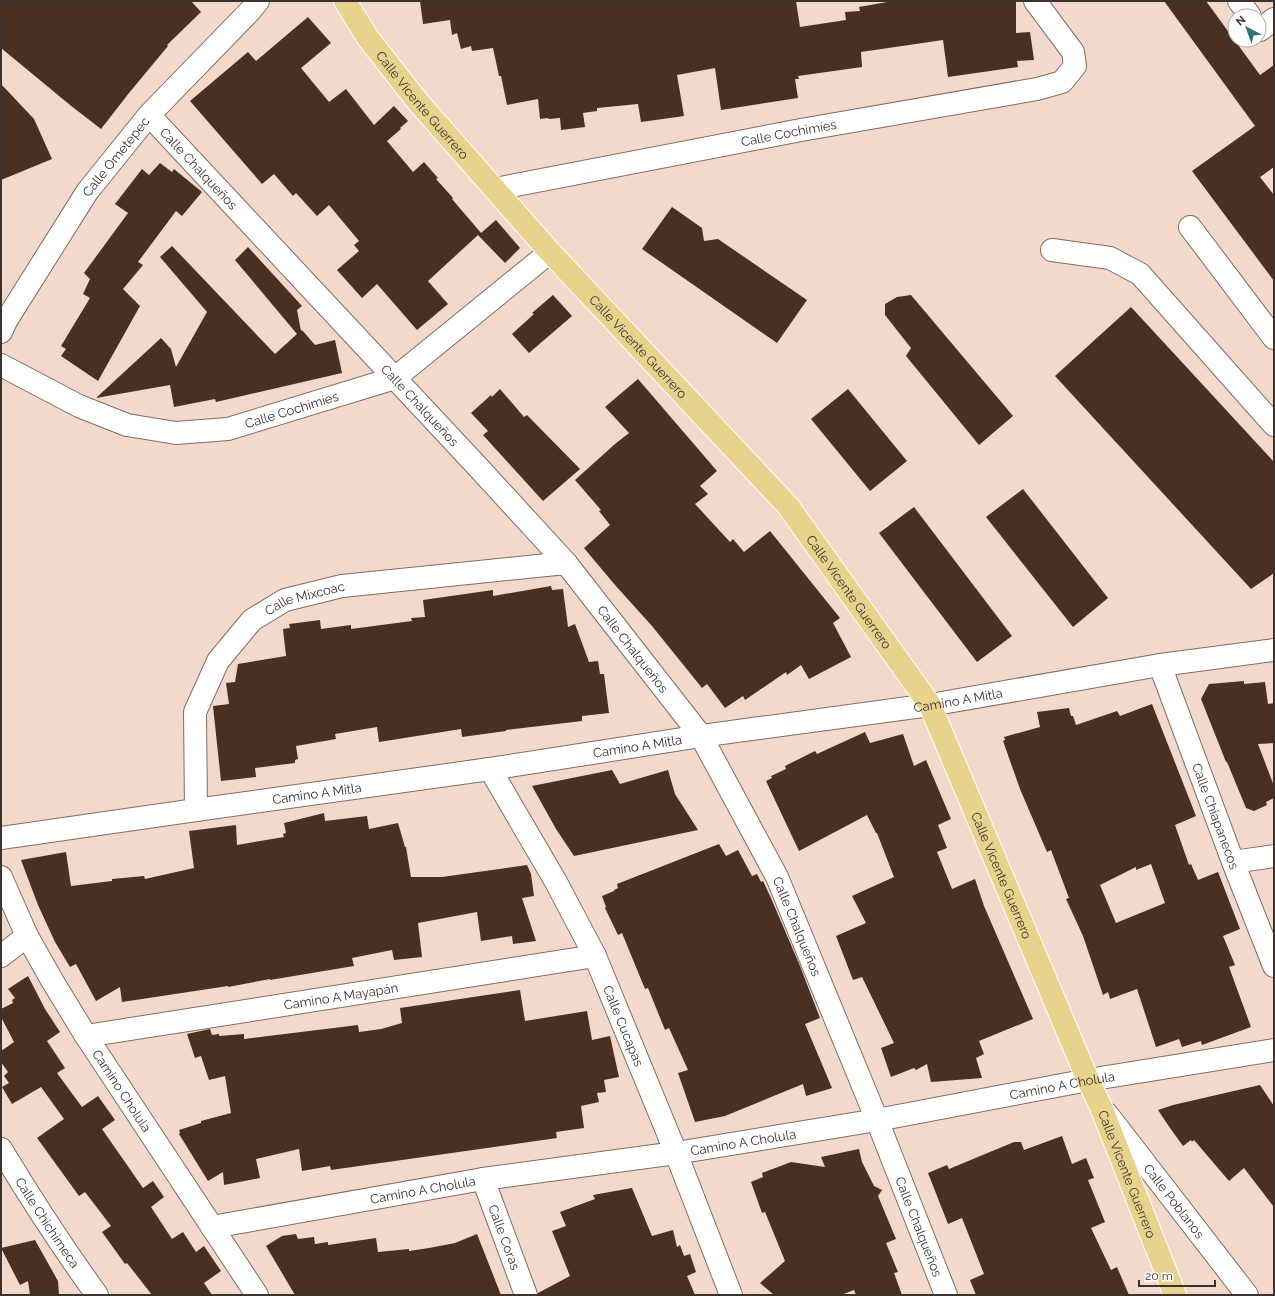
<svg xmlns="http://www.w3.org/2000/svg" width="1275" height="1296" viewBox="0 0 1275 1296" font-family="Raleway,sans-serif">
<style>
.building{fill:#493022;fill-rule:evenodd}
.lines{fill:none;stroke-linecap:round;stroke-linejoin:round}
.minor-casing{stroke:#826d60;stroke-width:24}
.major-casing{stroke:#fff;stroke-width:24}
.minor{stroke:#fff;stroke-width:22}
.major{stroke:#e7d38c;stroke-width:22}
.labels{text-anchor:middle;stroke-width:4;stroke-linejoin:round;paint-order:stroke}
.street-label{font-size:13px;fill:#3c322d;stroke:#fff}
</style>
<rect width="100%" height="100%" fill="#f2d9cb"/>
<!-- building -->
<path class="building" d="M1,1h190l10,11 -34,33 1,1 -39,47 -28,36 -31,-24 -69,-57z
M420,1h376l4,26 46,-7 -1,-8 15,-1 -1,-4 34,-6h123v32l14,-1 4,28 -17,1 1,6 -70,10 -5,-37 -82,12 1,15 -64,9 1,3h-4l3,19 -77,12 -6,-42 -38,7 7,41 -43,6 -3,-18 -41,4v3l-14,2 2,14 -24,3 -1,-12 -11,1 -1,-1 -8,1 -2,-20 -31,6 -6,-29h-2l-6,-28 -21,3 -1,-5 -10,3 -4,-16 -5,2 -2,-15 -27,4z
M1164,1h42l54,74 14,-10v102l-14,10 14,18v86l-82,-110 63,-45z
M308,17l23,26 -30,25 28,34 17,-13 28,36 20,-19 14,15 -8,7 1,1 -14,12 26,31 11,-10 14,16 -2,1 17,19 -1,1 29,34 15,-13 24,28 -15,15 -27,-28 -50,46 20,23 -31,26 -40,-46 -15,14 -25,-28 22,-19 -5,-6 5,-4 -30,-36 -12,11 -21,-23 -3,3 -19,-22 -12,10 -72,-83 58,-49 8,9z
M1,84l33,35 18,40 -51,21z
M160,163l12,9 2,-3 28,23 -20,24 -6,-5 -38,51 5,3 -20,24 17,17 -42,75 -37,-25 5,-7 -5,-3 29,-48 -7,-4 7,-15 -6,-6 44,-60 -13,-9 27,-35 7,6z
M672,207l30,21 2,13 14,-2 89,61 -30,43 -135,-94z
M172,246l103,108 22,-20 -62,-74 13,-13 54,59 -5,4 4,21 1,-1 13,15 20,-5 7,33 -126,29 -1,-3 -41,8 -4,-22 -74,13 65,-60 10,11 5,18 31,-55 -47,-55z
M553,295l19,21 -43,37 -17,-19 22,-20 -2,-1z
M911,295l102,121 -34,29 -73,-89 5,-8 -26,-33v-11l12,-7z
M1131,307l143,155v111l-23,16 -196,-213z
M638,379l79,92 -17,15 8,8 -13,10 35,38 3,-3 11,13 26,-21 70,87 -7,5 18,34 -42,22 -8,-14 -14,10 -1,-3 -41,28 -2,-4 -18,12 -18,-24 -5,4 -50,-62 -37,-41 -31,-37 26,-23 -11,-14 2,-1 -26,-30 40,-36 14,-11 -24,-26z
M500,389l24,28 3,-2 53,54 -37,32 -60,-66 5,-4 -17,-18 20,-18 1,2z
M848,389l59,72 -37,30 -59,-72z
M1023,489l85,109 -35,29 -87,-110z
M914,507l98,129 -35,26 -98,-129z
M551,586l1,4 11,-1 5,38 7,-3 14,38 9,-1 2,13h4l5,39 -27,3v5l-76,9v1l-44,6 -1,-8 -82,13 -2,-15 -42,7 1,5 -40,7 2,13 -3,1v3l-40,5 1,9 -35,4 -8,-75 16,-2 -3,-21 9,-1 3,-18 48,-8 -3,-27 7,-1 -1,-4 31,-4 1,9 30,-4v4l61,-8 -1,-3 14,-1 -2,-17 70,-10v6z
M1244,681v3l21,-2 3,22 6,-1v40l-16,1 16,42v12l-8,4 1,3 -13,6 -8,-3 -19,-46h-1l-25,-63 8,-15z
M1152,704l44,112 -21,9 14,40 2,-1 7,16 20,-8 22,57 -17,7 12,29 -6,2 22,60 -49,18 -1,-4 -19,6 -3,-8 -23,8 -19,-58 -27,10 -2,-7 -5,3 -20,-59 -17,-37 3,-1 -18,-48 -4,2 -27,-63 -17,-48 2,-1 -1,-3 36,-10 -3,-15 32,-4 2,8h2l3,9 41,-14 3,5zM1151,864l14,39 -49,20 -16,-38 36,-18v3z
M865,732l5,11 33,-9 11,32 12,-6 25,59 -13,6 9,23 -10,4 15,37 23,-10 9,27 49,113 -54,22 5,13 -8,4 6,20 -51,4 -4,-18 -11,6 -2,-2 -23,9 -10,-29 13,-5 -32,-66 -9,3 -17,-44 30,-13 -14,-27 42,-19 -17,-44h-1l-9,-18 -68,36 -33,-70 6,-3 -1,-2 15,-7 -1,-3 30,-15 2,3z
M612,770l8,14 48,-14 7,24 23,36 -124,26 -18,-27 -24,-43z
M324,813l1,8 42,-5 2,13 29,-6 7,24h1l5,30h31l85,-12 4,9 3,22 -12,2 14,43 -23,3 -1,-8 -31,5 -4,-29 -59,11 4,34 -28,3 -2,-10 -40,8 2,8 -84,14v-1l-42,8v-1l-106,16 -2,-15 -24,14 -20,-37 -6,3 -15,-25 -17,-37 -17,-45 45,-8 5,34 41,-5v-2l32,-3 1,3 49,-11 -5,-37 47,-6 1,20 47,-8 -1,-3 3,-1 -2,-10z
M719,844l7,12 12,-6 14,26 5,-2 4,8 2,-1 8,17 29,68 20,52 -15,6 27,64 -26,8 -3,-12 -78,32 -30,6 -17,-49 10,-3 -19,-42 -4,2 -17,-42 -3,1 -23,-56 -4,2 -13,-27 1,-1 -4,-11 12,-5v-1l4,-2 -1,-4z
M28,976l17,33 15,23 -13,9 18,27 -8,5 25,34 16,-11 17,24 -13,9 41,59 10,-7 11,16 -13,10 21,32 11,-7 13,20 8,-6 17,25 -17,12 8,12h-60l-25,-32 -2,1 -23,-32 9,-6 -26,-34 -6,4 -42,-58 27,-19 -23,-32 -29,17 -10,-17 7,-4 -5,-7 4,-4 -7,-10v-11l13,-9 -13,-25v-8l12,-6 -1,-3 3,-2 -7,-9z
M520,990l5,31 62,-10 5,29 18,-4 9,41 -15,3 2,12 -9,1 2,9 -18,4 3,22 -28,4 1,6 -226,32 -1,-4 -28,5 -3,-22 -43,10 4,19 -36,7 -1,-13 -15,9 -29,-47 1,-1 -1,-3 22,-7v-2l30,-8 -6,-37 -16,4 -8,-24 -6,2 -8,-24 23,-5 2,6 7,-1v2l25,-2v5l114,-14 1,7 22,-3 21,-6 -2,-15z
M1260,1085l14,21v101l-30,-39 -15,13 -35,-41 -2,2 -1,-2 -8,6 -13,-18 -12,-18 15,-5z
M1062,1136l10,28 14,-6 8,20 -6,2 17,42 -14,6 20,42 6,-3 12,28h-153l-6,-15 14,-6 -22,-56 -14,6 -20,-51 19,-8 2,4 65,-27h7l3,8z
M859,1149l3,13 12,24 8,4 -4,6 18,43 -10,4 12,29 -4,1 8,22h-46l-2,-5 -13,5h-67l-14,-12 25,-22 -20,-49 -3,1 -11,-31 12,-5 -1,-4 29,-11 34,5 -4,-10z
M632,1188l20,48 21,-6 4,17 3,-2 4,11 6,-2 6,18 -9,4 8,19h-157v-2l32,-17 -18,-45 14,-5 -6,-14 35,-13 -2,-4z
M296,1234l2,5 16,-2 1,7 13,-2v3l48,-7 2,14 31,-3v2l20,-3 26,-5 22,-9 24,61h-206l-29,-49 16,-10z
M35,1240l23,41 1,14h-29l-2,-14 -8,4 -19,-37z"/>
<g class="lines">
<defs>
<g id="minor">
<path d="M1239,1l11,15"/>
<path d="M1259,29l1,1 14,-11"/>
<path id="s1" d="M149,115l328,351 89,97 135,173 76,141 100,243 69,175"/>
<path id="s2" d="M495,189l306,-59 236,-41 25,-7 13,-16 -2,-14 -38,-51"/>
<path d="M1190,227l84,111"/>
<path d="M1052,250l58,8 30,16 134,151"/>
<path id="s3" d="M1,332l5,-11 81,-129 62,-77 100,-103 9,-11"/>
<path id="s4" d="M1,365l78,41 48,19 49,8 52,-4 167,-51 155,-126"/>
<path id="s5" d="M1160,665l73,197 41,104"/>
<path id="s6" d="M490,769l66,113 39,74 81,197 55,142"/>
<path id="s7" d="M196,810l-1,-98 23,-51 34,-41 33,-20 57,-14 224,-23"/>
<path id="s8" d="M1,838l195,-28 294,-41 211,-33 229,-31 230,-40 114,-15"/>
<path d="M1233,862l41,-6"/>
<path id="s9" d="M1,877l26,59 26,46 33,54 171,259"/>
<path d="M1,956l26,-20"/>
<path id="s10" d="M86,1036l509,-80"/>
<path id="s11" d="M1107,1114l140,181"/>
<path id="s12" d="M1,1149c30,50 62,99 96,146"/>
<path id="s13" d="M483,1179l43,116"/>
<path id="s14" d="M212,1227l271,-48 193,-26 201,-33 211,-40 186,-30"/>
</g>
<g id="major">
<path id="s15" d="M345,1l23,37 50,64 132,150 238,254 142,199 158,375 13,27 74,188"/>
</g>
</defs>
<!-- minor casing -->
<use href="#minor" class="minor-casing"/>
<!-- major casing -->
<use href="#major" class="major-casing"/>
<!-- minor -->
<use href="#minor" class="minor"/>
<!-- major -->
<use href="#major" class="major"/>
</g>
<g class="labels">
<!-- street labels -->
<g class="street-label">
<text dy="5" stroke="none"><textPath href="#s15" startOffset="130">Calle Vicente Guerrero</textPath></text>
<text dy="5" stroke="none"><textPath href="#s2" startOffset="299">Calle Cochimíes</textPath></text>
<text dy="5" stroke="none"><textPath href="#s3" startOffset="210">Calle Ometepec</textPath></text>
<text dy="5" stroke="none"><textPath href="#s1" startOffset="73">Calle Chalqueños</textPath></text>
<text dy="5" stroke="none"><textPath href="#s15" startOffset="454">Calle Vicente Guerrero</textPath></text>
<text dy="5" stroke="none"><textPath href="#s1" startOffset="397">Calle Chalqueños</textPath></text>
<text dy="5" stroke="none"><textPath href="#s4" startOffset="308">Calle Cochimíes</textPath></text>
<text dy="5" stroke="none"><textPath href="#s15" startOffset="778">Calle Vicente Guerrero</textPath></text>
<text dy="5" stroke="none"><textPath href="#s7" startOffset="265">Calle Mixcoac</textPath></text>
<text dy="5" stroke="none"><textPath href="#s1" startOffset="721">Calle Chalqueños</textPath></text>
<text dy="5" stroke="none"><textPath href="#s8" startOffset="967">Camino A Mitla</textPath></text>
<text dy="5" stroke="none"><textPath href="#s8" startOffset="643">Camino A Mitla</textPath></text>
<text dy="5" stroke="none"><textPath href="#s8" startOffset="319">Camino A Mitla</textPath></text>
<text dy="5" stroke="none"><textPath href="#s5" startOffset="161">Calle Chiapanecos</textPath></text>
<text dy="5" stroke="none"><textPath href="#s15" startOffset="1102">Calle Vicente Guerrero</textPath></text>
<text dy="5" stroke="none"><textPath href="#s1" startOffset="1045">Calle Chalqueños</textPath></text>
<text dy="5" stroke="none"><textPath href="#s10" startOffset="258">Camino A Mayapán</textPath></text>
<text dy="5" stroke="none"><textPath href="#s6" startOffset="290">Calle Cucapas</textPath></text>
<text dy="5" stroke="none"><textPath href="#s14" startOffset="862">Camino A Cholula</textPath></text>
<text dy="5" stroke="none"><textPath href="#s9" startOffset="246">Camino Cholula</textPath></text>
<text dy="5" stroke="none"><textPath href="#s14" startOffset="538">Camino A Cholula</textPath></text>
<text dy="5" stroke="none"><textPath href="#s15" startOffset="1426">Calle Vicente Guerrero</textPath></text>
<text dy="5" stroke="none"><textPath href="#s14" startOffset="214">Camino A Cholula</textPath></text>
<text dy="5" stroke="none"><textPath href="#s11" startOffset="110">Calle Poblanos</textPath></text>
<text dy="5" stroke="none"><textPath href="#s12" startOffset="87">Calle Chichimeca</textPath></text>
<text dy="5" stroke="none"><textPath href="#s1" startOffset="1369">Calle Chalqueños</textPath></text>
<text dy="5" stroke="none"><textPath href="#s13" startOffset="62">Calle Coras</textPath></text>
</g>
</g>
<!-- border -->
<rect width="1275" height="1296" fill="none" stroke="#3c322d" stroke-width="4"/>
<!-- north arrow -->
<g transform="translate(1247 28) rotate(319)"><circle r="19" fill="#ffffff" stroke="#b1adab"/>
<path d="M0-3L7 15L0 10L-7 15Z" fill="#2d757e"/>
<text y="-6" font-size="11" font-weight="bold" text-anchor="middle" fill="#3c322d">N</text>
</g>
<!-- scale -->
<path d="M1139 1280v6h76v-6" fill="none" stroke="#3c322d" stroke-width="2"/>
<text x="1145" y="1280" font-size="12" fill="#3c322d" stroke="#ffffff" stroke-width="3" paint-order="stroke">20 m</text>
</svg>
